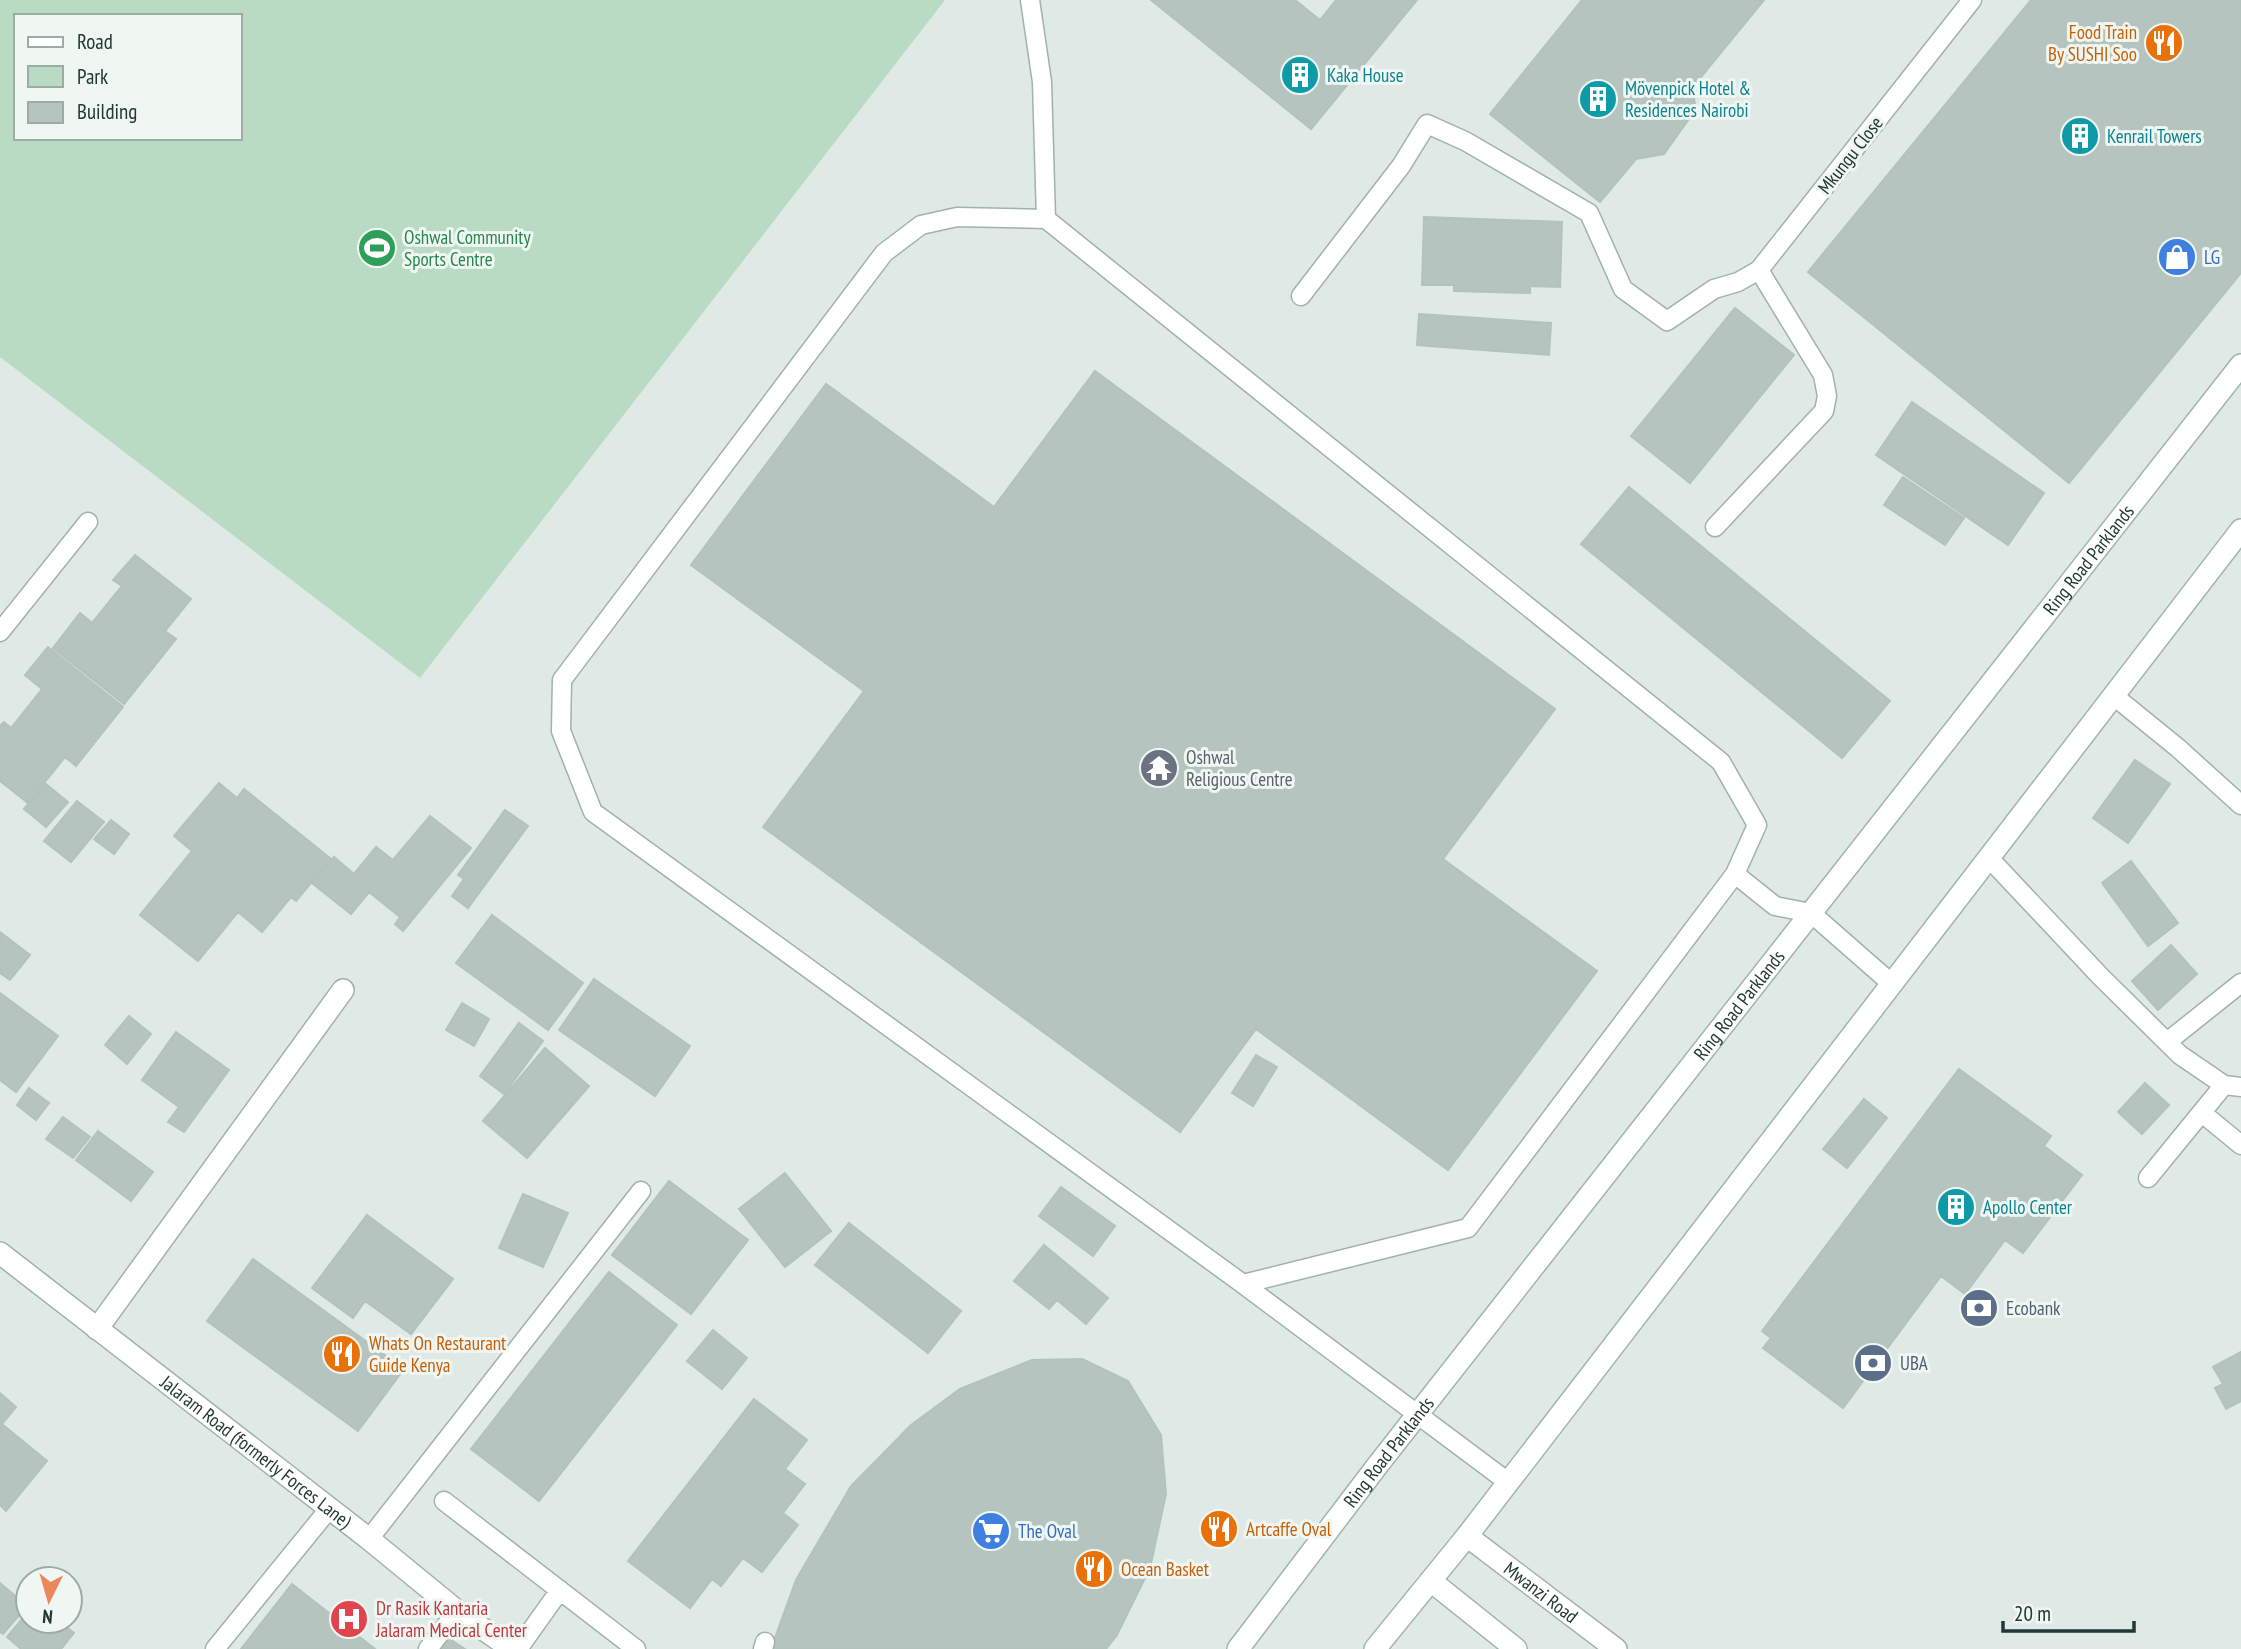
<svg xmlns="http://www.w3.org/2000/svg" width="2241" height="1649" viewBox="0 0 2241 1649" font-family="'PT Sans Narrow',sans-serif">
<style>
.green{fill:#b9dac3;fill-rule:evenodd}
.building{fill:#b5c4bf;stroke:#b2c3bd;stroke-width:2}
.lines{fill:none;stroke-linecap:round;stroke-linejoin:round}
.lane-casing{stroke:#a2b1ad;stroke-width:21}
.street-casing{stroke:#a2b1ad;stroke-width:24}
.secondary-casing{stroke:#9fb5ae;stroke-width:24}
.lane{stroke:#fff;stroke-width:18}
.street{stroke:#fff;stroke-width:21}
.secondary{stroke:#fff;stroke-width:21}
.labels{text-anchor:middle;stroke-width:6;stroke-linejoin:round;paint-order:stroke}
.food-label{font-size:19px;fill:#c56008;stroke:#f0f7f3;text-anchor:start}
.culture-label{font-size:19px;fill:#0d838f;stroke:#f0f7f3;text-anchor:start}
.street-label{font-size:19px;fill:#213934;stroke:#f0f7f3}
.leisure-label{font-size:19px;fill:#27864d;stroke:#f0f7f3;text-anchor:start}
.shop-label{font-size:19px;fill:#366cbe;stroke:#f0f7f3;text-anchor:start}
.worship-label{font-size:19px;fill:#5b616d;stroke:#f0f7f3;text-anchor:start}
.service-label{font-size:19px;fill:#4e5e75;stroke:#f0f7f3;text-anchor:start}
.health-label{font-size:19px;fill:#be3a42;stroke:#f0f7f3;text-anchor:start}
</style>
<rect width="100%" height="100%" fill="#dfeae6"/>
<!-- green -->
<path class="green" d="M0,0h945l-525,678 -420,-321zM16,16h224v122h-224z"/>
<!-- building -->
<path class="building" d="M1151,0h144l25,20 16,-20h81l-106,129z
M1582,0h182l-72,88 4,21 -32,45 -28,5 -36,43 -110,-88z
M2031,0h210v273l-172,210 -261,-211z
M1424,217l138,5 -2,65 -30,-1v7l-76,-2v-6h-32z
M1735,308l59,47 -104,128 -59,-47z
M1419,314l132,9 -2,32 -132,-10z
M1095,371l460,338 -112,150 154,112 -149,199 -192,-141 -76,103 -417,-305 101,-136 -173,-126 135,-181 168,123z
M1912,402l132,91 -36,52 -132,-90z
M1903,477l61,41 -19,27 -61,-40z
M1629,487l261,214 -48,57 -261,-214z
M135,555l56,44 -26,32 11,8 -52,65 -71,-56 27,-35 12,10 30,-37 -9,-6z
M48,647l75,60 -47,59 -11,-9 -37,46 -28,-22v-55l4,-4 7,6 31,-39 -17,-14z
M2135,760l35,24 -42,59 -35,-25z
M219,783l18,15 7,-9 87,70 -35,42 -5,-4 -29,35 -24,-20 -40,49 -58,-46 52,-64 -18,-15z
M46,784l22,18 -22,25 -22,-18z
M77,801l27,21 -33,40 -27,-21z
M505,810l23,16 -60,82 -16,-12 12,-17 -6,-4z
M430,816l41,32 -68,83 -8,-7 5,-7 -31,-25 -18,22 -39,-31 22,-26 20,17 22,-27 17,13z
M111,820l18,14 -15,20 -20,-15z
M2131,861l47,62 -30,23 -46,-63z
M492,915l91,68 -35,47 -92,-67z
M0,932l30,23 -20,25 -10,-7z
M2171,945l26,29 -39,36 -26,-29z
M594,979l96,67 -35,50 -96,-66z
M0,993l58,43 -42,56 -16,-12z
M462,1003l27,16 -15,27 -28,-16z
M129,1016l22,18 -24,30 -22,-19z
M519,1023l24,18 -39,53 -24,-18z
M176,1032l53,38 -45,62 -16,-10 11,-15 -37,-27z
M545,1048l44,38 -62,72 -44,-37z
M1256,1055l21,12 -24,39 -21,-13z
M1959,1069l92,67 -7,10 38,29 -59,78 -18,-13 -40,54 -24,-18 -98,132 -80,-60 8,-10 -9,-7z
M2145,1083l24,22 -27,29 -24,-22z
M29,1088l20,15 -13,17 -19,-15z
M1864,1099l23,19 -40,50 -24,-19z
M63,1117l27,20 -17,21 -27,-19z
M98,1131l55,41 -22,29 -55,-41z
M785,1173l46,58 -46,36 -46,-58z
M669,1181l79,59 -57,74 -79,-59z
M1061,1187l54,39 -22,30 -54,-40z
M523,1194l45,19 -25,54 -44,-19z
M367,1215l86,64 -42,55 -46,-33 -12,17 -41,-30z
M849,1223l112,88 -33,42 -113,-88z
M1044,1245l64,53 -22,26 -29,-24 -8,9 -35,-28z
M253,1259l151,110 -46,62 -151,-110z
M609,1272l68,53 -138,176 -68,-52z
M713,1330l34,28 -25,31 -35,-28z
M2241,1352v49l-15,8 -11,-21 8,-4 -10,-17z
M1082,1359l46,22 33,54 5,59 -16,74 -33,67 -11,14h-335l25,-69 55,-94 60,-61 49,-36 72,-29z
M0,1393l16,14 -14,17 45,37 -41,50 -6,-6z
M754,1399l53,41 -22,29 20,15 -22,29 15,12 -36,47 -19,-14 -22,28 -9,-7 -22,29 -62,-47z
M0,1583l27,23 -24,28 -3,-2z
M292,1584l83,65h-134z
M28,1612v9h31l15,12 -13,16h-40l-14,-12z
M448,1638l17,11h-24z"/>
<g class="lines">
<defs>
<path id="lane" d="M1030,0l12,82 4,137 675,543 36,63 -22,49 -267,354 -225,56 -650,-472 -32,-81 1,-51 322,-427 37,-28 36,-8 89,2
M1301,296l100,-130 26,-42 38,17 124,72 34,76 44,32 47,-32 24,-7 21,-12 213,-270
M1715,527l109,-116 3,-15 -4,-21 -64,-105
M0,632l88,-110
M2114,696l64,52 63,57
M1989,858l111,118 80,79 44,30 17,2
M1735,874l40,32 36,7 81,71
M2167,1042l74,-59
M2202,1113l39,32
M2148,1178l76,-93
M1243,1284l265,198
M444,1501l192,148
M369,1539l272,-348
M215,1649l114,-140
M428,1649l29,-38
M518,1649l42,-59
M763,1649l2,-7"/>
<g id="street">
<path id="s1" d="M0,1253l369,286 88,72 55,38"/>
<path d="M97,1329l246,-339"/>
<path id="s2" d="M1467,1536l149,113"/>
<path d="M1431,1581l85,68"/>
</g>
<g id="secondary">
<path id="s3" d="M1238,1649l139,-183 864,-1101"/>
<path d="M1375,1649l92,-113 774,-1006"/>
</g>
</defs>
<!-- lane casing -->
<use href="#lane" class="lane-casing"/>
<!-- street casing -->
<use href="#street" class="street-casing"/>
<!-- secondary casing -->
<use href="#secondary" class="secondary-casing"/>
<!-- lane -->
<use href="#lane" class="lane"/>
<!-- street -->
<use href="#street" class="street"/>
<!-- secondary -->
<use href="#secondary" class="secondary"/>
</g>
<!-- icons -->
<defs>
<symbol id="restaurant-disc" viewBox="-11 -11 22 22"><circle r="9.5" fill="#e8710a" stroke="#f0f7f3"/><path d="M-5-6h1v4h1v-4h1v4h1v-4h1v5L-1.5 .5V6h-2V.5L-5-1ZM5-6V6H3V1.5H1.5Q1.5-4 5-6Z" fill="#fff"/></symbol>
<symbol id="building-disc" viewBox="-11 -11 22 22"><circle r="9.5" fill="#0f9aa8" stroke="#f0f7f3"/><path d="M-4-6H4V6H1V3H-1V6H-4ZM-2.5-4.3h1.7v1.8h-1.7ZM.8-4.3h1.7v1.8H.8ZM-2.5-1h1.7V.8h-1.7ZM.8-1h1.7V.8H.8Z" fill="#fff"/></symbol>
<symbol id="stadium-disc" viewBox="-11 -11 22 22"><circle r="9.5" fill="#2e9e5b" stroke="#f0f7f3"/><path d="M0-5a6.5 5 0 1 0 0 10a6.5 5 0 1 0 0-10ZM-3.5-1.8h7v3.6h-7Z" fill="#fff"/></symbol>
<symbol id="shop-disc" viewBox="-11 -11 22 22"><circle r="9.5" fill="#3f7fe0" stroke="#f0f7f3"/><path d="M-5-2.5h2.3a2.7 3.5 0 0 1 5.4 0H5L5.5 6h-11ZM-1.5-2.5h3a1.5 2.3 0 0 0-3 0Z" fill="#fff"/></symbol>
<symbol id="temple-disc" viewBox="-11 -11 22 22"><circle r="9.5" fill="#6b7280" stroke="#f0f7f3"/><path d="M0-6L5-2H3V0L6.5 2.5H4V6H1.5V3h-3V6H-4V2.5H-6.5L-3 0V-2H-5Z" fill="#fff"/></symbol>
<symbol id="bank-disc" viewBox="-11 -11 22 22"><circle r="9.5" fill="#5c6f8a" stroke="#f0f7f3"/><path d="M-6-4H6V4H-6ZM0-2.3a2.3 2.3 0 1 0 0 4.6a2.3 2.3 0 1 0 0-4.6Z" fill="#fff"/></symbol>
<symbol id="supermarket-disc" viewBox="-11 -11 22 22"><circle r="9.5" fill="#3f7fe0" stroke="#f0f7f3"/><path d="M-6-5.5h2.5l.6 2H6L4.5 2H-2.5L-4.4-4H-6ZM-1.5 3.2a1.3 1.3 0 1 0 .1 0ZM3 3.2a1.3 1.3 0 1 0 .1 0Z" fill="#fff"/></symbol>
<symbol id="hospital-disc" viewBox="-11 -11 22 22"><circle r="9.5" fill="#e0444e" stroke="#f0f7f3"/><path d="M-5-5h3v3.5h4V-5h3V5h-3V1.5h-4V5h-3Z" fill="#fff"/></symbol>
</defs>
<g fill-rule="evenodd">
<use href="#restaurant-disc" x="2142" y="21" width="44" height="44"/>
<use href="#building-disc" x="1278" y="53" width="44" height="44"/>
<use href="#building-disc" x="1576" y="77" width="44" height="44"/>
<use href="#building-disc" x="2058" y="114" width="44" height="44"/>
<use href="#stadium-disc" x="355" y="226" width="44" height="44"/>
<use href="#shop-disc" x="2155" y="235" width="44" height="44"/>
<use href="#temple-disc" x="1137" y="746" width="44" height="44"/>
<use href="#building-disc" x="1934" y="1185" width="44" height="44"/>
<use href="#bank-disc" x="1957" y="1286" width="44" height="44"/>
<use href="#restaurant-disc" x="320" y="1332" width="44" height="44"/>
<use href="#bank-disc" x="1851" y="1341" width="44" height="44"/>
<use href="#restaurant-disc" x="1197" y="1507" width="44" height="44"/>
<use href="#supermarket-disc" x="969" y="1509" width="44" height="44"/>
<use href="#restaurant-disc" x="1072" y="1547" width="44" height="44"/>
<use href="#hospital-disc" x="327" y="1597" width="44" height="44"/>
</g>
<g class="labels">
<!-- food labels -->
<g class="food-label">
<text x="2137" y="39" text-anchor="end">Food Train<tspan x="2137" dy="22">By SUSHI Soo</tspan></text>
<text x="369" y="1350">Whats On Restaurant<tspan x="369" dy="22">Guide Kenya</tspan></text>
<text x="1246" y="1536">Artcaffe Oval</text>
<text x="1121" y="1576">Ocean Basket</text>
</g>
<!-- culture labels -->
<g class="culture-label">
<text x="1327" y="82">Kaka House</text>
<text x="1625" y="95">Mövenpick Hotel &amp;<tspan x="1625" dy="22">Residences Nairobi</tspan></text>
<text x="2107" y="143">Kenrail Towers</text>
<text x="1983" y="1214">Apollo Center</text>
</g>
<!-- street labels -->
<g class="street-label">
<text transform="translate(1850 155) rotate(-52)" y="7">Mkungu Close</text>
<text dy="7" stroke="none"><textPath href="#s3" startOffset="1382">Ring Road Parklands</textPath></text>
<text dy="7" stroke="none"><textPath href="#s3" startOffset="816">Ring Road Parklands</textPath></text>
<text dy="7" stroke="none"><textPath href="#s1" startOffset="324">Jalaram Road (formerly Forces Lane)</textPath></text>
<text dy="7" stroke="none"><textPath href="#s3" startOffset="248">Ring Road Parklands</textPath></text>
<text dy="7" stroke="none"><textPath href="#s2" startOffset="93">Mwanzi Road</textPath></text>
</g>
<!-- leisure labels -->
<g class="leisure-label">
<text x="404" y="244">Oshwal Community<tspan x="404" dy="22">Sports Centre</tspan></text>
</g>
<!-- shop labels -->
<g class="shop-label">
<text x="2204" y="264">LG</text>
<text x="1018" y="1538">The Oval</text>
</g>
<!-- worship labels -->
<g class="worship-label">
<text x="1186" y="764">Oshwal<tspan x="1186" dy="22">Religious Centre</tspan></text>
</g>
<!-- service labels -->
<g class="service-label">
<text x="2006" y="1315">Ecobank</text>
<text x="1900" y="1370">UBA</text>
</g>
<!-- health labels -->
<g class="health-label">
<text x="376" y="1615">Dr Rasik Kantaria<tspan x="376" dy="22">Jalaram Medical Center</tspan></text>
</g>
</g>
<!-- legend -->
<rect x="14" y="14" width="228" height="126" fill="#f0f7f3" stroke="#9daba7" stroke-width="2"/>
<rect x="28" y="37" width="35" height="10" fill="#ffffff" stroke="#9daba7" stroke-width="2"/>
<text x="77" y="49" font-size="21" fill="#213934">Road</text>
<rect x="28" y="66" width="35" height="21" fill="#b9dac3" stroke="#9daba7" stroke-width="2"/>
<text x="77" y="84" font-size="21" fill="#213934">Park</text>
<rect x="28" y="102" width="35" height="21" fill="#b5c4bf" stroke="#9daba7" stroke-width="2"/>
<text x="77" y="119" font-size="21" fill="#213934">Building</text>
<!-- north arrow -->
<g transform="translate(49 1600) rotate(185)"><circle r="33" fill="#f0f7f3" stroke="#9daba7" stroke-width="2"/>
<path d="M0-5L12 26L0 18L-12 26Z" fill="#eb865d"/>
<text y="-10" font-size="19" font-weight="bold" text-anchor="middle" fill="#213934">N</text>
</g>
<!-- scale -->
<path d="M2003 1621v10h131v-10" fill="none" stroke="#213934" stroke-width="3.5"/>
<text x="2014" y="1621" font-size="21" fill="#213934" stroke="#f0f7f3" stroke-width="5" paint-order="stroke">20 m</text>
</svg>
